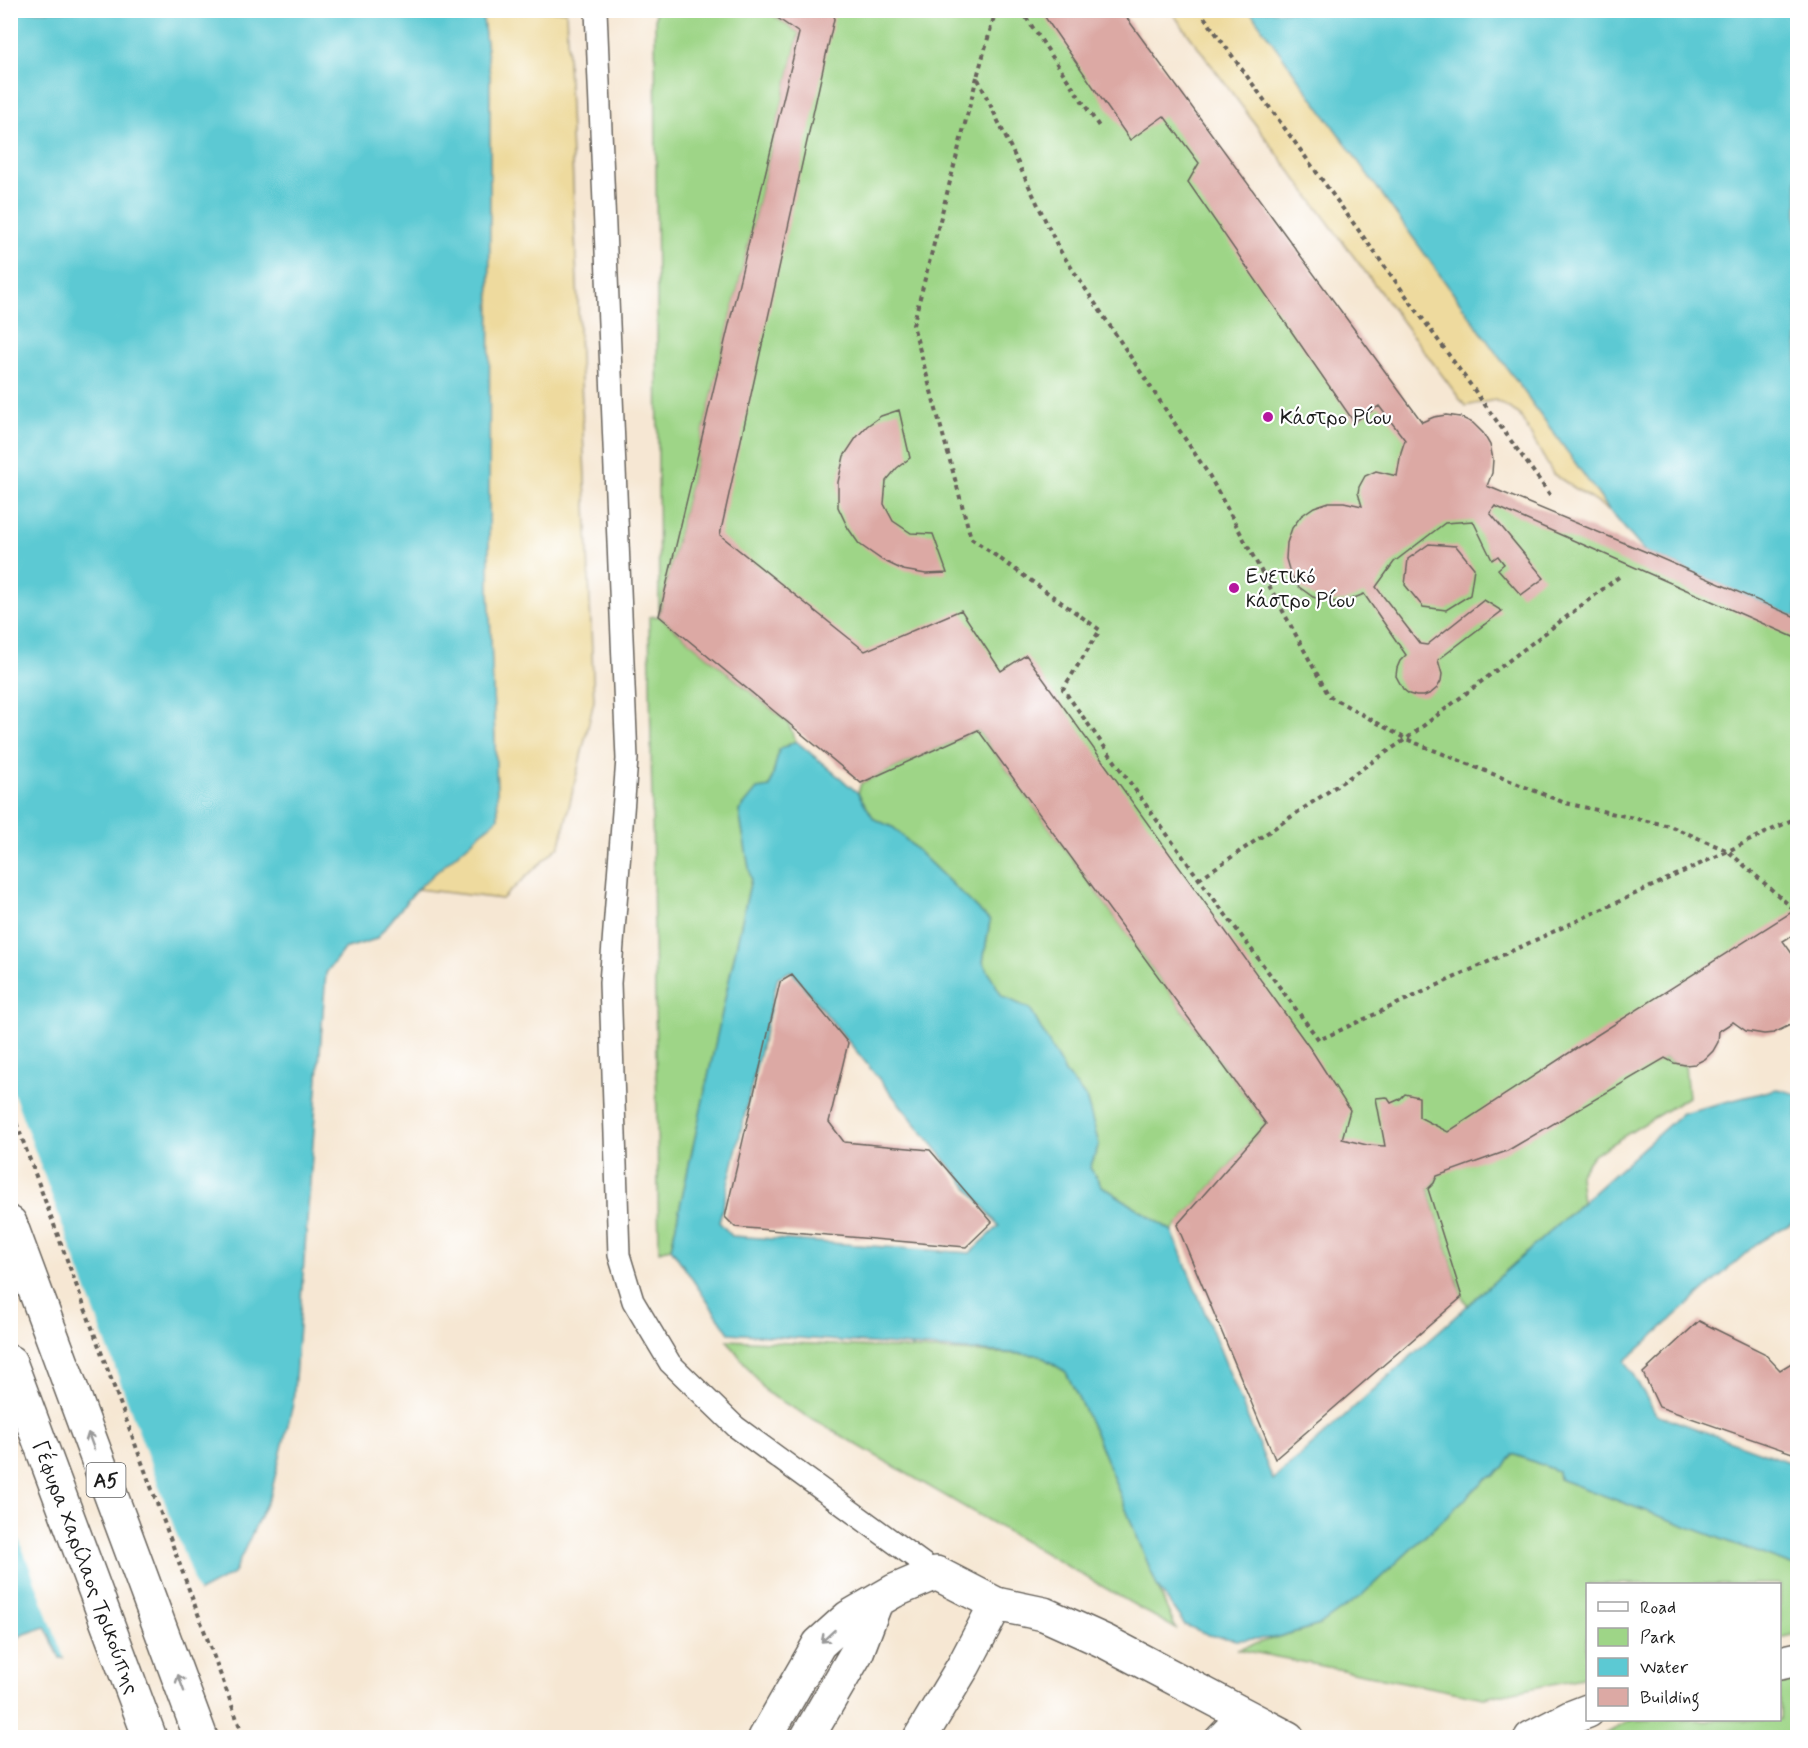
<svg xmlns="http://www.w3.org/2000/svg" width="1808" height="1748" viewBox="0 0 1808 1748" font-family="Mynerve,sans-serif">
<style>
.green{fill:#9ed587;stroke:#5d7852;stroke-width:1.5}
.sand{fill:#eeda9e;stroke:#857b5d;stroke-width:1.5}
.water{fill:#5cc9d3;stroke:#3c7278;stroke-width:1.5;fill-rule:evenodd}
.pier{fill:#f6e7d3}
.building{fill:#dca9a4}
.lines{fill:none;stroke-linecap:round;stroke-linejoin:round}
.lane-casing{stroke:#68635c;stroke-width:24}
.street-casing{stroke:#68635c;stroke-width:36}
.secondary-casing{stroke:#68635c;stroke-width:36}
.highway-casing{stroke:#68635c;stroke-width:36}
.path{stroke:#68635c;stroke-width:4;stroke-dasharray:4.5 4.5;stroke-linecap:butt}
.lane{stroke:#fff;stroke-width:21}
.street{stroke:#fff;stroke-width:33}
.secondary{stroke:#fff;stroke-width:33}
.highway{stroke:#fff;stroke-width:33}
.oneway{stroke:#999}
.poi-dot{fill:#b5179e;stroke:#fff;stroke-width:2}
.labels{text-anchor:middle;stroke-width:4.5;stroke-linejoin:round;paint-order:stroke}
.shield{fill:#fff;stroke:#606060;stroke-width:1.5}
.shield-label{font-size:20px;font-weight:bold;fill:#1c1c1c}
.poi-label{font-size:21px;fill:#1c1c1c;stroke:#fff;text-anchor:start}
.street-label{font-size:21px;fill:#1c1c1c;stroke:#fff}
</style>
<rect width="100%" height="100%" fill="#fff"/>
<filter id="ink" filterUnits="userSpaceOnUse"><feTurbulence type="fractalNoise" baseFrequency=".0167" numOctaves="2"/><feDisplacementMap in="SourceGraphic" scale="12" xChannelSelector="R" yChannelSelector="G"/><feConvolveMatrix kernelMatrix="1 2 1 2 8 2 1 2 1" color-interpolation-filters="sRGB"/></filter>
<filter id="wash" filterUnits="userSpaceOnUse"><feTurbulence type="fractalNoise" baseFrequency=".008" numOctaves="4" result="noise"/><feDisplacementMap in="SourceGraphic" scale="24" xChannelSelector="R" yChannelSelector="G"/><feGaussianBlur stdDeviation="1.35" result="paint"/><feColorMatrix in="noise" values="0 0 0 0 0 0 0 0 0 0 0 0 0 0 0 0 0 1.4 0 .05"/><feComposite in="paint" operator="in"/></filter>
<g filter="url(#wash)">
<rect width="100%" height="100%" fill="#f6e7d3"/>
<!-- green -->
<path class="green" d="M655,11h111l33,22 -140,583 129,107 8,18 -17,9 -9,37 -31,24 12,68 -80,369 -12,3 -10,-634 10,-1z
M820,11h234l112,91 260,344 53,44 318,143v297l-349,215 -113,14 -309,-474 -166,-21 -158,-113z
M978,730l288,394 -94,107 -70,-45 -12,-18 9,-24 -13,-46 -20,-24 -36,-65 -28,-13 -19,-34 7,-41 -96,-93 -20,-9 -16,-26 3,-10z
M1665,1058l9,5 11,2 3,32 -95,58 -14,20 3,27 -114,104 -6,-9 -34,-108 6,-6 3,-7z
M727,1340l312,15 27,17 30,63 61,151 19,43 -409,-236z
M1513,1454l45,17 1,8 238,88v67l-17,4v-54h-192l-1,93 -103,21 -247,-49 83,-24 42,-30 125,-117 7,-2 5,-6 6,-3z
M1797,1680v57h-197l31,-17h149v-36z"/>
<!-- sand -->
<path class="sand" d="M482,11h84l28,690 -34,144 -58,54 -85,-10 81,-71 -9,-229 1,-513z
M1171,11h79l360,500 -57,-37 -34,-60 -24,-14 -30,6z"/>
<!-- water -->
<path class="water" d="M11,11h471l8,65 -1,513 9,229 -81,71 -41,50 -32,10 -18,24 -33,431 -22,89 -38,81 -47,25 -93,59h-33l-15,-31 -23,8 -11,8z
M1250,11h547v607l-153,-67 -34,-40z
M796,741l62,52 16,26 20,9 96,93 -7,41 19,34 28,13 36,65 20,24 13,46 -9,24 12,18 70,45 101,249 409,-367 95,-24 20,5v127l-18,9 -23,14 -131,117 31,53 141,51v102l-238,-88 -1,-8 -45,-17 -8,13 -6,3 -5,6 -7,2 -125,117 -42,30 -46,13 -37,2 -28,-5 -24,-10 -28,-39 -61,-151 -30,-63 -27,-17 -310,-22 -58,-85 80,-369 -12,-68 18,-22 13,-2 9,-37zM791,971l208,255 -29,27 -238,-17 -13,-14 59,-245z"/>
<!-- pier -->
<path class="pier" d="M11,1086l188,509 -106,66h-28l-55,-146z"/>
<g id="blocks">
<!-- building -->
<path class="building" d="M766,10h70l-116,525 145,116 96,-41 40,61 25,-16 286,396 38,59 -8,29 25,6 18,1 -9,-48 11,-1 4,6 9,-4 5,-5 14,3v20l29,15 127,-83 223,-141v24l-15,9 15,21v56l-8,7 -16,8 -10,1 -18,-3 -13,-9 -14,9 -1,11 -5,9 -8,8 -10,5 -10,1 -11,-2 -9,-5 -158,93 -70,25 -3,7 -6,6 34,108 -187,162 -98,-234 89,-101 -288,-394 -117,53 -202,-167 140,-583z
M1040,10h81l301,412 12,-5 12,-2 14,2 13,6 10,10 7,12 3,14 -1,14 -5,13 157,65 154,67v21l-303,-133 -5,7 54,65 -23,17 -23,-26 6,-5 -6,-8 -6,4 -19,-39 -28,2 -51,39 -18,25 44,57 7,1 57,-45 18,11 -64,49 4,14 -1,7 -4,7 -6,5 -7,3h-8l-7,-2 -6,-5 -7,-13 1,-8 3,-7 6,-6 -42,-61 -17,7 -17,1 -17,-5 -14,-10 -9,-14 -4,-14 1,-16 5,-15 9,-12 13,-9 15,-5h15l18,4 -4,-13 1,-6 6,-11 11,-5 21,5 4,-24 4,-12 -26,-34 -25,16 -166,-240 11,-19 -35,-47 -34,24z
M899,410l11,48 -13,10 -11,13 -2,23 9,17 18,12 22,1 14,39 -21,1 -23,-4 -21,-10 -23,-16 -11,-16 -10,-21v-25l6,-26 12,-18 11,-12 14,-10z
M1429,544l27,2 18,22 -4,27 -24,15 -23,-3 -18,-22 3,-26z
M792,975l56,68 -19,79 15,20 86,8 62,72 -26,25 -231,-20 -10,-10 55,-235z
M1699,1321l65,32 16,17 18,-11v96l-139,-48 -16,-34z"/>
</g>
</g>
<g filter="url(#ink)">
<use href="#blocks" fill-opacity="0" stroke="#68635c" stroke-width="1.5"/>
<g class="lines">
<defs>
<path id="lane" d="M596,10l31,749 -17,224 9,272 14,46 37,62 66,64 200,146
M1215,1738l25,-26"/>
<path id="street" d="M765,1738l54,-94 30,-27 45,-26 42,-18 60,31
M807,1738l50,-86 19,-50"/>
<path id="secondary" d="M1780,1663l18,-4
M920,1738l44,-73 32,-61 48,10 62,28 182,96
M1531,1738l39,-20 18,-7"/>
<g id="highway">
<path d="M10,1223l191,515"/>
<path id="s1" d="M10,1362l140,376"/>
</g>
</defs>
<!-- lane casing -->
<use href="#lane" class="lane-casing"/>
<!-- street casing -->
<use href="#street" class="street-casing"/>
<!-- secondary casing -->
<use href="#secondary" class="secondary-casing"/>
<!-- highway casing -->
<use href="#highway" class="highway-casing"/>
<!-- path -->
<path class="path" d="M996,10l-19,67 82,172 150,226 120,221 77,43 159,64 105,23 58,25 70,62
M1021,10l79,118
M1199,10l352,486
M977,77l-64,248 58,213 129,92 -37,59 136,190 120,161 409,-189 70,-34
M1199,879l207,-140 214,-163
M10,1106l234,632"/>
<!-- lane -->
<use href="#lane" class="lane"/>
<!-- street -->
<use href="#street" class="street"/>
<!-- secondary -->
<use href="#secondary" class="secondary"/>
<!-- highway -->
<use href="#highway" class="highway"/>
</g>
<!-- one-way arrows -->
<defs><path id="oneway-shaft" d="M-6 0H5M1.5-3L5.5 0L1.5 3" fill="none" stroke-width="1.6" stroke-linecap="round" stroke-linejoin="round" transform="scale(1.5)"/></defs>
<g class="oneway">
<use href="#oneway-shaft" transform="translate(91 1441) rotate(-110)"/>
<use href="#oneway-shaft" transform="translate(828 1636) rotate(138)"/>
<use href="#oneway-shaft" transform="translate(181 1683) rotate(-110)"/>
</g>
</g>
<!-- markers -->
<g class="poi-dot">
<circle cx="1268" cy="417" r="6"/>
<circle cx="1234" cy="588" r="6"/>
</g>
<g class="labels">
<!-- shield labels -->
<rect class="shield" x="86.5" y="1463" width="39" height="34" rx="4.5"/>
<g class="shield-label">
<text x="106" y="1487">Α5</text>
</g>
<!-- poi labels -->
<g class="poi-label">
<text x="1280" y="424">Κάστρο Ρίου</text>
<text x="1246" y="583">Ενετικό<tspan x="1246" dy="24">κάστρο Ρίου</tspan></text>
</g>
<!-- street labels -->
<g class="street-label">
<text dy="7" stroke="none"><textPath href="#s1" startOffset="219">Γέφυρα Χαρίλαος Τρικούπης</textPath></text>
</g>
</g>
<!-- margin -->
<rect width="1808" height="1748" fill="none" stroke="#fff" stroke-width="36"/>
<!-- legend -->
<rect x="1586" y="1583" width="195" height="138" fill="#ffffff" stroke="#a4a4a4" stroke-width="1.5"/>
<rect x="1598" y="1602" width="30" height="9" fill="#ffffff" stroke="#a4a4a4" stroke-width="1.5"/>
<text x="1640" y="1613" font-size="18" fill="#1c1c1c">Road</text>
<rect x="1598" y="1628" width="30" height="18" fill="#9ed587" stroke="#a4a4a4" stroke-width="1.5"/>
<text x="1640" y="1643" font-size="18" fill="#1c1c1c">Park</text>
<rect x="1598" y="1658" width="30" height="18" fill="#5cc9d3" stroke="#a4a4a4" stroke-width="1.5"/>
<text x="1640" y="1673" font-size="18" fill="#1c1c1c">Water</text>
<rect x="1598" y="1688" width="30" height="18" fill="#dca9a4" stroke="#a4a4a4" stroke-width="1.5"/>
<text x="1640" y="1703" font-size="18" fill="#1c1c1c">Building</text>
</svg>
